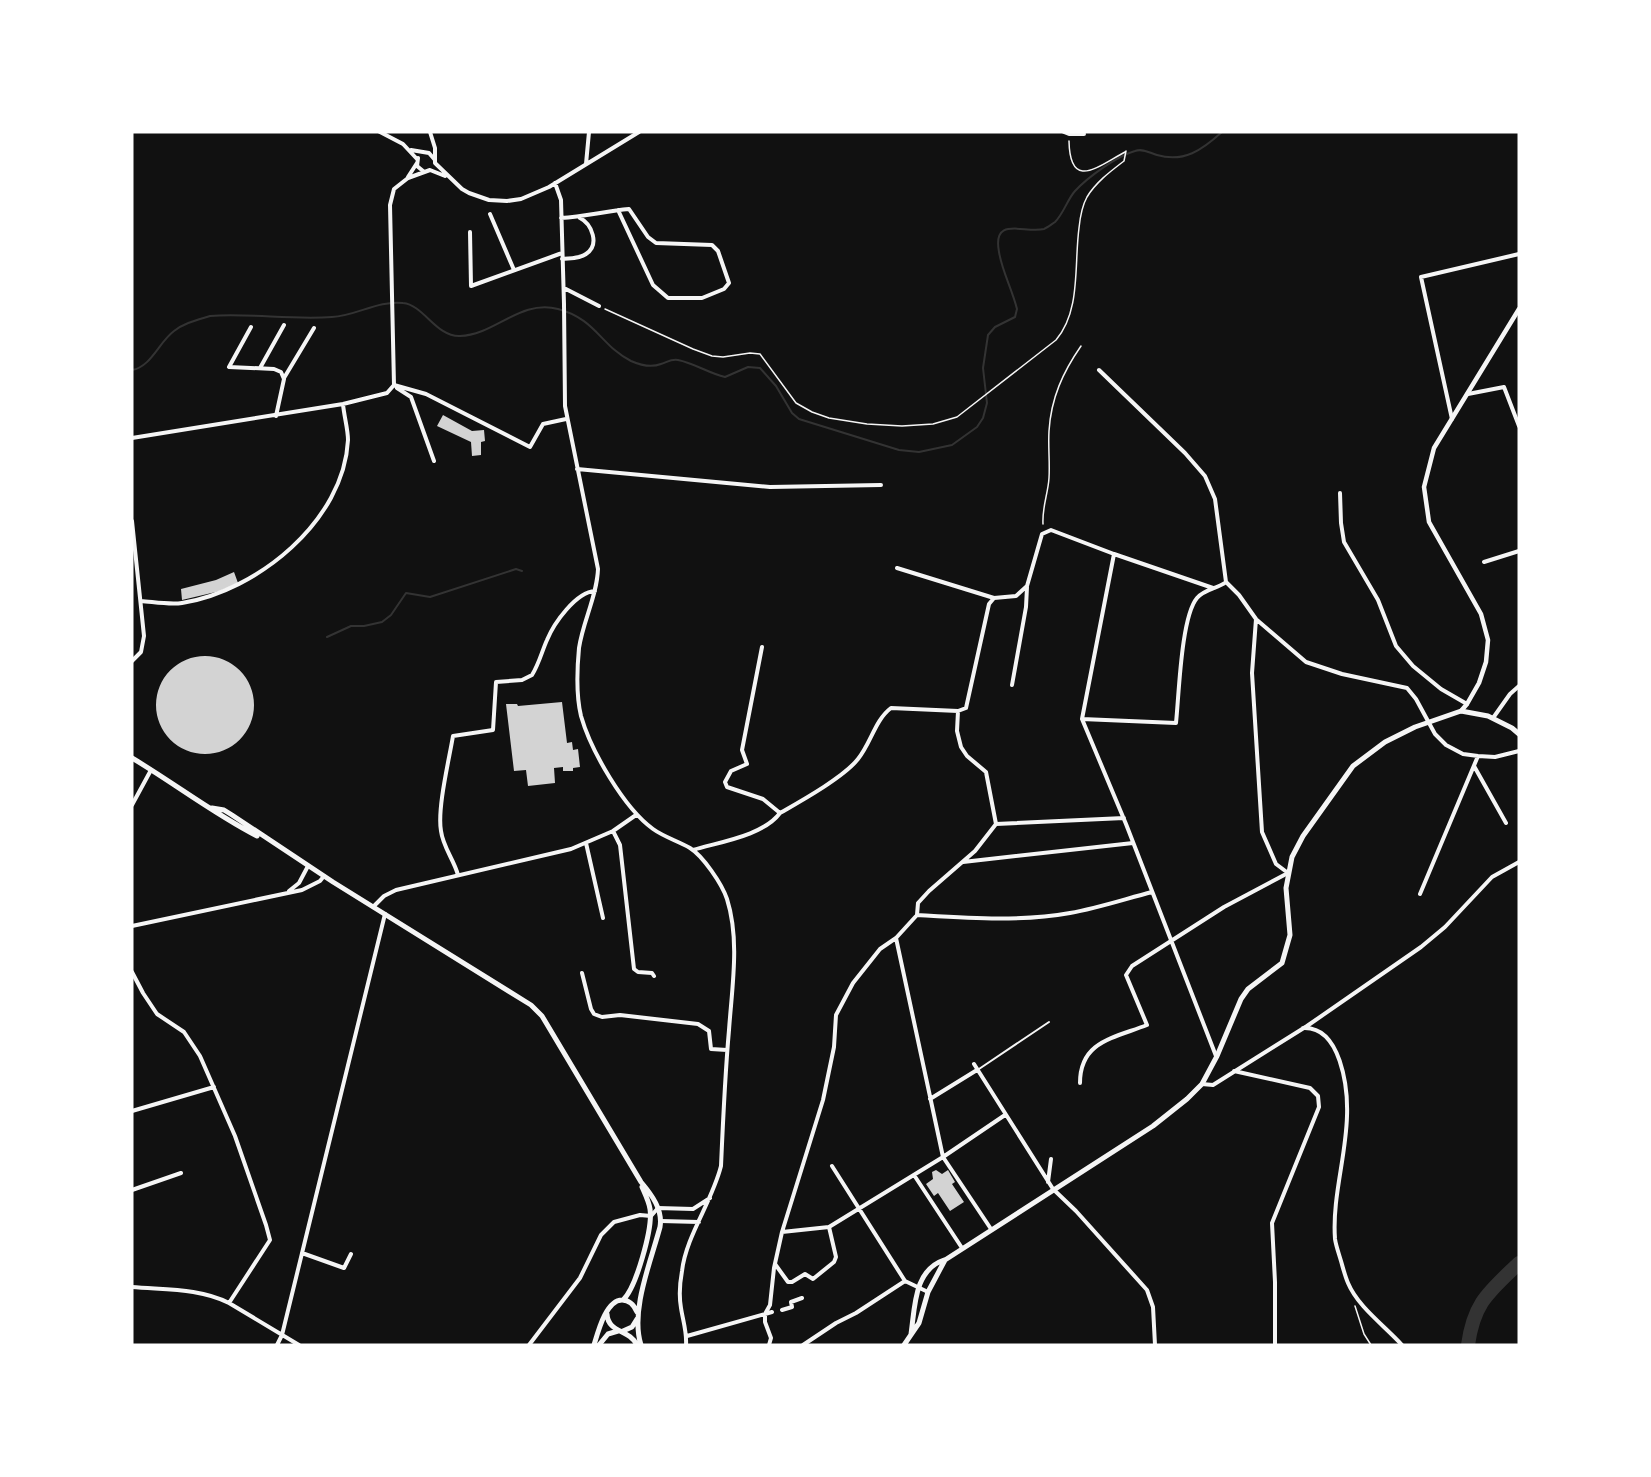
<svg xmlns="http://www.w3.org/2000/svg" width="1651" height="1477" viewBox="0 0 1651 1477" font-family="Raleway,sans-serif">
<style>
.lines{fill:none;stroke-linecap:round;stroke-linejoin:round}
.stream{stroke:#333;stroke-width:2}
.river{stroke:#333;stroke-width:14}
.building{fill:#d3d3d3}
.path{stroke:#f5f5f5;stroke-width:1.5}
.service{stroke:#f5f5f5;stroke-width:2}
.minor{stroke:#f5f5f5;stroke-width:4}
.tertiary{stroke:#f5f5f5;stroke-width:4.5}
.secondary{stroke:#f5f5f5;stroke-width:5}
</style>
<rect width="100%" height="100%" fill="#111"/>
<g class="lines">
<!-- stream -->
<path class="stream" d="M132,370c19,-3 27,-28 42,-39 10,-8 23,-11 36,-15 40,-3 81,4 122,1 24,-1 46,-17 71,-14 21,2 33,34 57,33 35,-1 60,-37 98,-27 38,10 43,37 73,52 9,4 20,7 30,3 7,-2 9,-5 17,-4 16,3 30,13 47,17l23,-10 12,1 16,18 16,27 7,6 100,31 20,2 33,-7 25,-18 6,-9 4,-15 -4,-35 5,-33 7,-8 20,-10 2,-8c-5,-20 -15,-38 -18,-57 -7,-37 26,-18 45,-23 3,-1 8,-5 11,-7 9,-9 12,-22 20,-31 13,-14 42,-35 60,-40 8,-3 15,2 22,4 27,8 45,-5 65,-23
M327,637l24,-11h13l18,-4 9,-7 15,-22 24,4 86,-28 6,2"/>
<!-- river -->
<path class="river" d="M1468,1345c6,-43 21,-53 51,-82"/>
</g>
<!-- building -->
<path class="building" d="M443,415l29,16 12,-1 1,11 -4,1v13l-9,1 -1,-14 -34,-16z
M234,572l4,11 -18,8 -38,9 -1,-11 35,-9z
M156 705a49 49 0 1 1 98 0a49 49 0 1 1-98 0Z
M562,702l5,41 5,-1 1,8 5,-1 2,18 -7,1v3h-10v-4l-9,1 1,15 -27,3 -2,-16 -12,1 -8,-67h11l1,2z
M936,1170l6,4 6,-4 7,12 -3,2 12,18 -14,9 -12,-18 -4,3 -8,-12 7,-5 -1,-7z"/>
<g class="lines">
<!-- path -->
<path class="path" d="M1069,141c1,50 28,26 56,11
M605,309l88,40 19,7 11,1 27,-4 10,1 36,49 16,9 17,6 38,6 35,2 31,-2 24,-7 99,-77c25,-29 18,-75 23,-112 1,-10 3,-22 8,-31 9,-15 24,-26 37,-36l2,-10
M1043,524c-1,-17 5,-30 6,-46 1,-16 -1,-31 0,-47 2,-33 14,-59 32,-85
M1355,1306l9,28 7,11"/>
<!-- service -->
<path class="service" d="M979,1069l70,-47"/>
<!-- minor -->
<path class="minor" d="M380,132l23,12 14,15
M430,132l5,16v15l27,26 7,4 20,7 18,1 14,-2 28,-12 90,-55
M1064,132l5,2h15
M411,150l18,3 6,7
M418,158l-1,8 6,5
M586,164l3,-32
M408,177l9,-14
M555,183l6,17 3,104 1,102 33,163c-1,27 -15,52 -19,79 -2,21 -3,47 2,68 10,35 43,92 72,113 11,8 25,12 37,19 13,8 32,36 37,51 13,41 5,88 2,131 -4,45 -6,90 -8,136 -9,36 -35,70 -39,105 -2,11 -3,26 -1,37 2,13 6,24 5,37
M490,214l24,56
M561,218c23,-1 45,-7 68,-9l19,28 8,6 56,2 6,6 11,32 -5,6 -22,9h-34l-15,-13 -35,-75
M470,232l1,54 91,-33
M562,259c8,-1 17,0 24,-5 14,-9 6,-30 -6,-36
M564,288l35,18
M251,327l-22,40 45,2 7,3 3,7 -8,37
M260,368l24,-43
M284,378l30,-50
M394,385l-4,-180 4,-16 14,-11 22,-8 15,6
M394,385l32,9 104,53 13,-23 23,-5
M397,388l14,9 23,64
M1468,394l36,-7 15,39
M1452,419l-31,-142 98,-23
M132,438l211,-34 44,-11 7,-8
M577,469l193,18 111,-2
M1340,493l1,30 3,19 34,58 18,46 17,20 28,23 26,15
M132,521l12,115 -3,16 -9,9
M1484,562l35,-11
M897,568l97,30
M141,601c13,1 29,4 41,2 75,-12 162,-82 166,-163 0,-11 -4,-24 -5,-36
M1257,620l49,42 36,12 65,14 9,11 19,35 11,11 17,9 15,2 17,1 24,-6
M762,647l-20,103 5,14 -16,7 -6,11 2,5 36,12 17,14
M1012,685l14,-78 1,-20
M958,711l-1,20 4,16 6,9 19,16 10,52 -21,27 -46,40 -11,12 -1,12 -21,23 47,219 48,72
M1493,718l17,-24 9,-8
M1082,719l44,105 90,232
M1082,719l94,4c3,-28 5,-106 21,-125 8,-9 20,-9 29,-16
M1082,719l32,-165
M1474,766l32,57
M132,805l19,-35
M996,824l128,-6
M613,831l7,14 14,124 4,3 14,1 2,3
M586,843l17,75
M693,850c26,-8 70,-14 87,-37 21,-12 64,-36 78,-54 13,-16 17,-39 33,-51l67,3 8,-3 23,-104 5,-6 22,-2 11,-10 15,-52 9,-4 63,24 99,34
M963,862l170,-19
M458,875c-4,-15 -15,-28 -17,-44 -4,-22 8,-71 12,-95l40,-6 3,-48 26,-2 10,-5c7,-11 10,-24 15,-35 7,-17 29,-48 48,-49
M289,891l10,-8 9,-17
M1420,894l58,-138
M374,906l10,-10 12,-6 175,-41 42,-18 23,-16
M917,915c50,3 103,7 153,-2 28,-5 55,-14 82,-21
M132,926l170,-36 18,-9 4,-5
M132,972l11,21 14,21 27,18 16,24 35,80 31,89 4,15 -41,63 70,42
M582,973l9,36 3,5 8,3 18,-2 78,9 11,7 2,18 16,1
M1303,1028c38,-2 45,60 44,88 -1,41 -15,82 -12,123 1,7 4,15 6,22 2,7 4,15 7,22 10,24 37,43 54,62
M974,1064l79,125 23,22 71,79 6,17 2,38
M1234,1071l76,17 8,8 1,11 -47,116 3,59v63
M1080,1083c0,-42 34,-45 67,-58l-21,-50 6,-9 92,-59 64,-34 -12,-9 -14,-32 -10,-159 4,-54 -17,-24 -13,-13 -11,-83 -10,-23 -20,-23 -86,-83
M1202,1084l11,1 94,-59 114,-79 24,-20 47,-50 27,-15
M930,1099l47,-29
M132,1111l82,-24
M832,1166l73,115
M914,1175l48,73
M1048,1182l3,-23
M132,1190l49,-17
M661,1221l38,1
M782,1232l47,-5 114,-70 62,-42
M302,1253l42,15 7,-14
M775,1264l13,18h4l13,-8 8,5 21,-17 2,-5 -7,-30
M905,1281l23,11
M132,1287c33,3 68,1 97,16
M782,1310l10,-3 -1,-5 11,-4
M687,1336l85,-24
M277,1345l5,-10 103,-421
M529,1345l51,-67 21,-43 13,-13 26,-7 11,1 7,-8 35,1 17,-11
M769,1345l2,-7 -6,-16v-8l5,-9 4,-37 8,-36 41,-132 11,-53 2,-32 17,-32 27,-34 16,-11
M803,1345l33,-22 20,-10 49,-32"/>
<!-- tertiary -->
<path class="tertiary" d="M1461,711l6,-7 12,-21 7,-21 2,-22 -7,-26 -52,-92 -5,-35 10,-39 85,-139"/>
<!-- secondary -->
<path class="secondary" d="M132,758c42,25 82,56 125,78
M212,808l12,2 8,5 101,67 198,123 11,11 99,166c11,13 22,28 19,45 -9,34 -30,84 -19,118
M623,1300c13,-12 30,-72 27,-91 -1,-7 -5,-15 -8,-22
M607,1314c1,19 22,15 30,31
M623,1331l9,-4 5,-8
M911,1334c4,-27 3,-64 33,-74
M594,1345c4,-13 12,-45 28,-45 8,0 12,5 15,12
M599,1345l9,-11 10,-3
M904,1345l15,-22 9,-31 17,-32 208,-134 34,-27 15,-15 15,-28 24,-57 7,-10 34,-26 8,-28 -4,-47 6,-31 11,-21 50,-70 32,-24 30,-15 46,-16 27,5 24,12 7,6"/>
</g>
<!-- border -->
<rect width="1651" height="1477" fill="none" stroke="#ffffff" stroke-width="267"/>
</svg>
